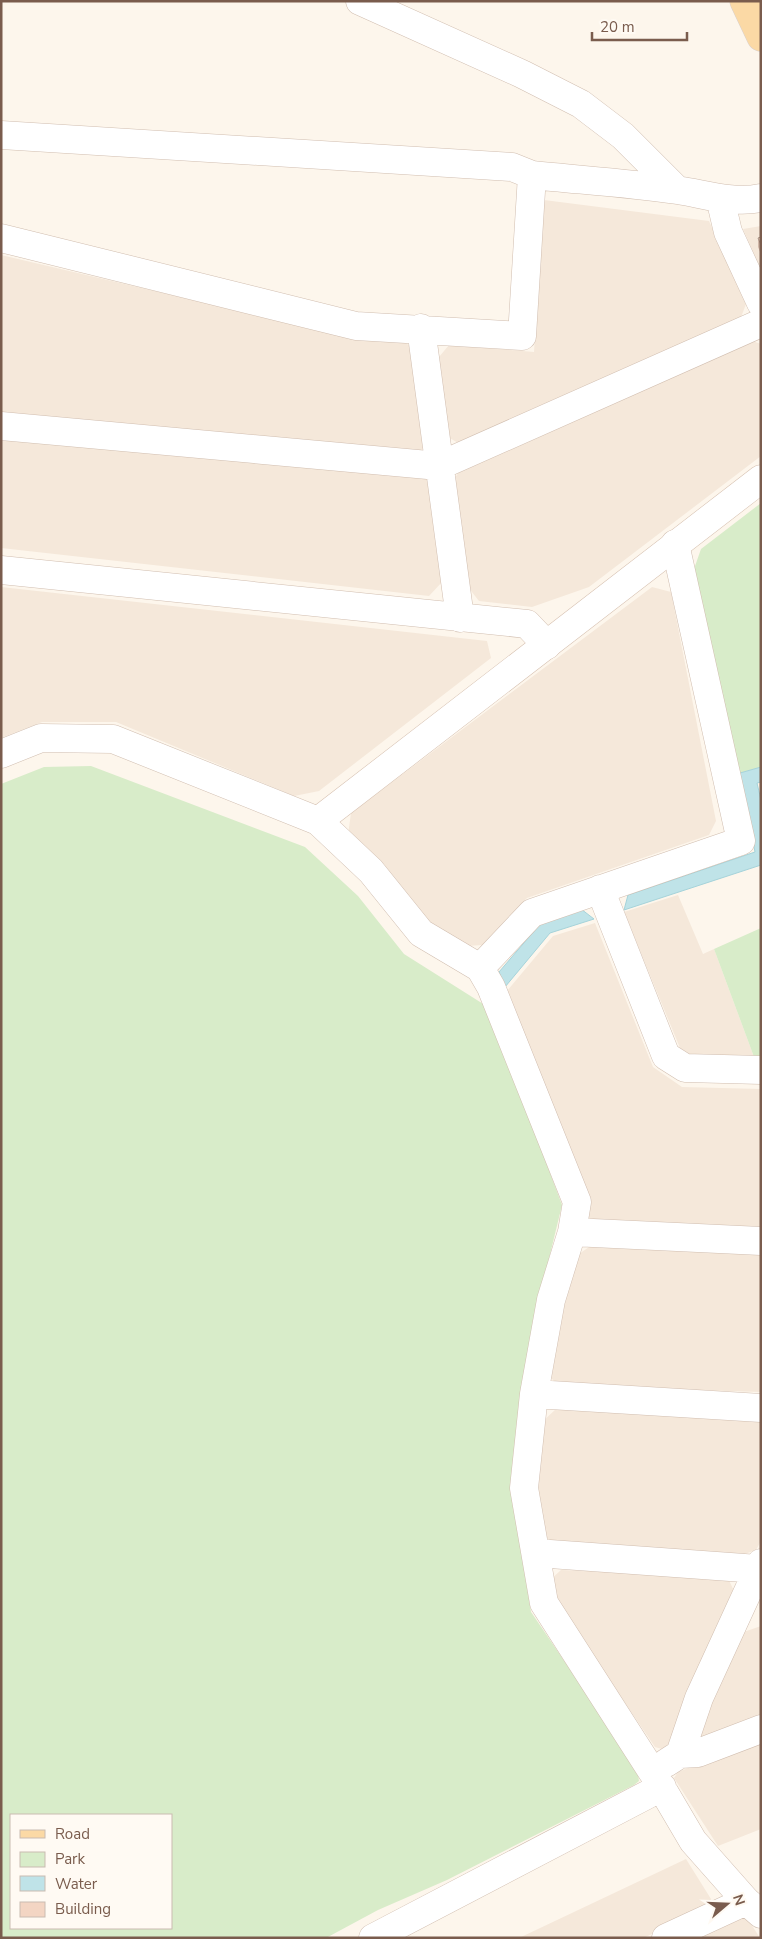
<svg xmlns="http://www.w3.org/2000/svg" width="762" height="1939" viewBox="0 0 762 1939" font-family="'Nunito Sans',sans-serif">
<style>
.residential{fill:#f5e8da}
.green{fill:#d8ecc9;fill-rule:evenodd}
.water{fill:#bfe3e8;stroke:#a5d3da}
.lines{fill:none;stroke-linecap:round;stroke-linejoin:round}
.street-casing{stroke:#d1beb0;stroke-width:29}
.secondary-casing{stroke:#d6c0b0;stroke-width:29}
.primary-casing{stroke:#dad1cd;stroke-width:29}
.street{stroke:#fff;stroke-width:28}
.secondary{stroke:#fff;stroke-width:28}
.primary{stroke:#fbd9a5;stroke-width:28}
.wall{fill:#d1b7a8}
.building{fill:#f3d5c3;stroke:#aa9588}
</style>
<rect width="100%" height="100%" fill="#fdf6ec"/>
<!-- residential -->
<path class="residential" d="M544,200l165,21 37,83 -6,16 -280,124 -12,-7 -9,-80 10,-12 85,7z
M761,226v43l-18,-40z
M1,255l354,83 49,3 13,12 11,90 -10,10 -417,-40z
M747,339l14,5v112l-172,131 -57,20 -53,-6 -11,-14 -15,-106 9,-14z
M1,436l423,39 9,13 10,93 -14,15 -428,-48z
M1,587l486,54 4,17 -172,133 -25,5 -178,-74h-74l-41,16z
M652,587l19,5 45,229 -7,14 -182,63 -44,47 -17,1 -40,-24 -42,-58 -36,-29 3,-22z
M678,895l25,59 11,-5 40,108 -61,-1 -13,-8 -56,-136z
M595,923l58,144 29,20 79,2v142l-165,-6 -10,-10 -79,-224 46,-55z
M592,1245l169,7v140l-203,-6 -10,-12 15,-67 13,-51z
M556,1409l205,8v124l-5,9 -14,5 -185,-9 -11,-9 -8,-48 4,-67z
M561,1570l166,6 7,15 -63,151 -9,7 -7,-2 -98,-144 -7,-23z
M761,1626v91l-64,25 8,-29 33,-79z
M761,1739v90l-43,17 -44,-68 4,-6z
M686,1859l25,40 -4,11 -64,28h-124z
M744,1913l16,25h-71z"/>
<!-- green -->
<path class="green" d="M761,503v264l-21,6 -46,-204 7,-20z
M91,766l214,81 53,49 46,58 84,53 74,198 -24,99 -25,187 18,121 106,156 2,13 -5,4 -187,95 -69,30 -52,28h-325v-1154l43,-17zM11,1815h160v113h-160z
M761,928v129h-7l-40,-108z"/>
<!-- water -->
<path class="water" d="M761,767v15l-4,1 4,17v65l-137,45 4,-15 127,-43 -15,-79z
M581,909l13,10 -44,14 -45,54 -6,-15 42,-49z"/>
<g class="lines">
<defs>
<path id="street" d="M360,1l162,73 59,30 42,32 54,54
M1,135l511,32 20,8c48,5 97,8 145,15 28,4 56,14 84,8
M720,198l8,34 33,71
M1,238l355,88 166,10 10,-161
M421,328l39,290
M1,426l438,40 322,-143
M1,570l526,54 20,21
M1,754l40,-16 72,1 205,82 53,50 50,62 59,35 11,19 86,215 -5,30 -21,68 -17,94 -10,94 20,115 109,170 40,68 53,60 15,13
M600,889l66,167 19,12 76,2
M480,968l52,-55 209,-72 -66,-297
M572,1232l189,9
M534,1394l227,14
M536,1553l222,16
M680,1754l19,-56 62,-135
M666,1763l14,-9 18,-1 63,-24
M373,1938l289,-151
M666,1938l80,-37"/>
<path id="secondary" d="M318,821l443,-342"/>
<path id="primary" d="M744,1l17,36"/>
</defs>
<!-- street casing -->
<use href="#street" class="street-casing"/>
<!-- secondary casing -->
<use href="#secondary" class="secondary-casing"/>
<!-- primary casing -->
<use href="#primary" class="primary-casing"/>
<!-- street -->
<use href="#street" class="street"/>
<!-- secondary -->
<use href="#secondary" class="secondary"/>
<!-- primary -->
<use href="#primary" class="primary"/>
</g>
<!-- wall -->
<path class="wall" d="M761,237v17l-3,-7v-9z"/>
<!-- building -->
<path class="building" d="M761,237v8l-3,-7z"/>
<!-- border -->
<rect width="762" height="1939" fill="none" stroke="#7a5c4d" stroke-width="5"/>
<!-- legend -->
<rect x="10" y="1814" width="162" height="115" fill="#fffaf3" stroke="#cabbb1"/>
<rect x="20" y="1830" width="25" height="8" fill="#fbd9a5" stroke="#cabbb1"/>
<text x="55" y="1839" font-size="15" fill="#7a5c4d">Road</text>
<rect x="20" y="1852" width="25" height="15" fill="#d8ecc9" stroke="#cabbb1"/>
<text x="55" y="1864" font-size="15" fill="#7a5c4d">Park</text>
<rect x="20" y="1876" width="25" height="15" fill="#bfe3e8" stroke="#cabbb1"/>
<text x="55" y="1889" font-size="15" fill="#7a5c4d">Water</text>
<rect x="20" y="1902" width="25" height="15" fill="#f3d5c3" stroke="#cabbb1"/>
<text x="55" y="1914" font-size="15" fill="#7a5c4d">Building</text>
<!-- north arrow -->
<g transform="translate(727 1904) rotate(71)" stroke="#fffaf3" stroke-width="4" paint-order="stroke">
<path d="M0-4L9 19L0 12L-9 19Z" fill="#7a5c4d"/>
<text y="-8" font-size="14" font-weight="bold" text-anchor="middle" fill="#7a5c4d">N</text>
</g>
<!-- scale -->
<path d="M592 32v8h95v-8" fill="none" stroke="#7a5c4d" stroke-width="2.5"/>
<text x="600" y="32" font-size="15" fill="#7a5c4d" stroke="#fffaf3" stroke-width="4" paint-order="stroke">20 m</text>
</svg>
